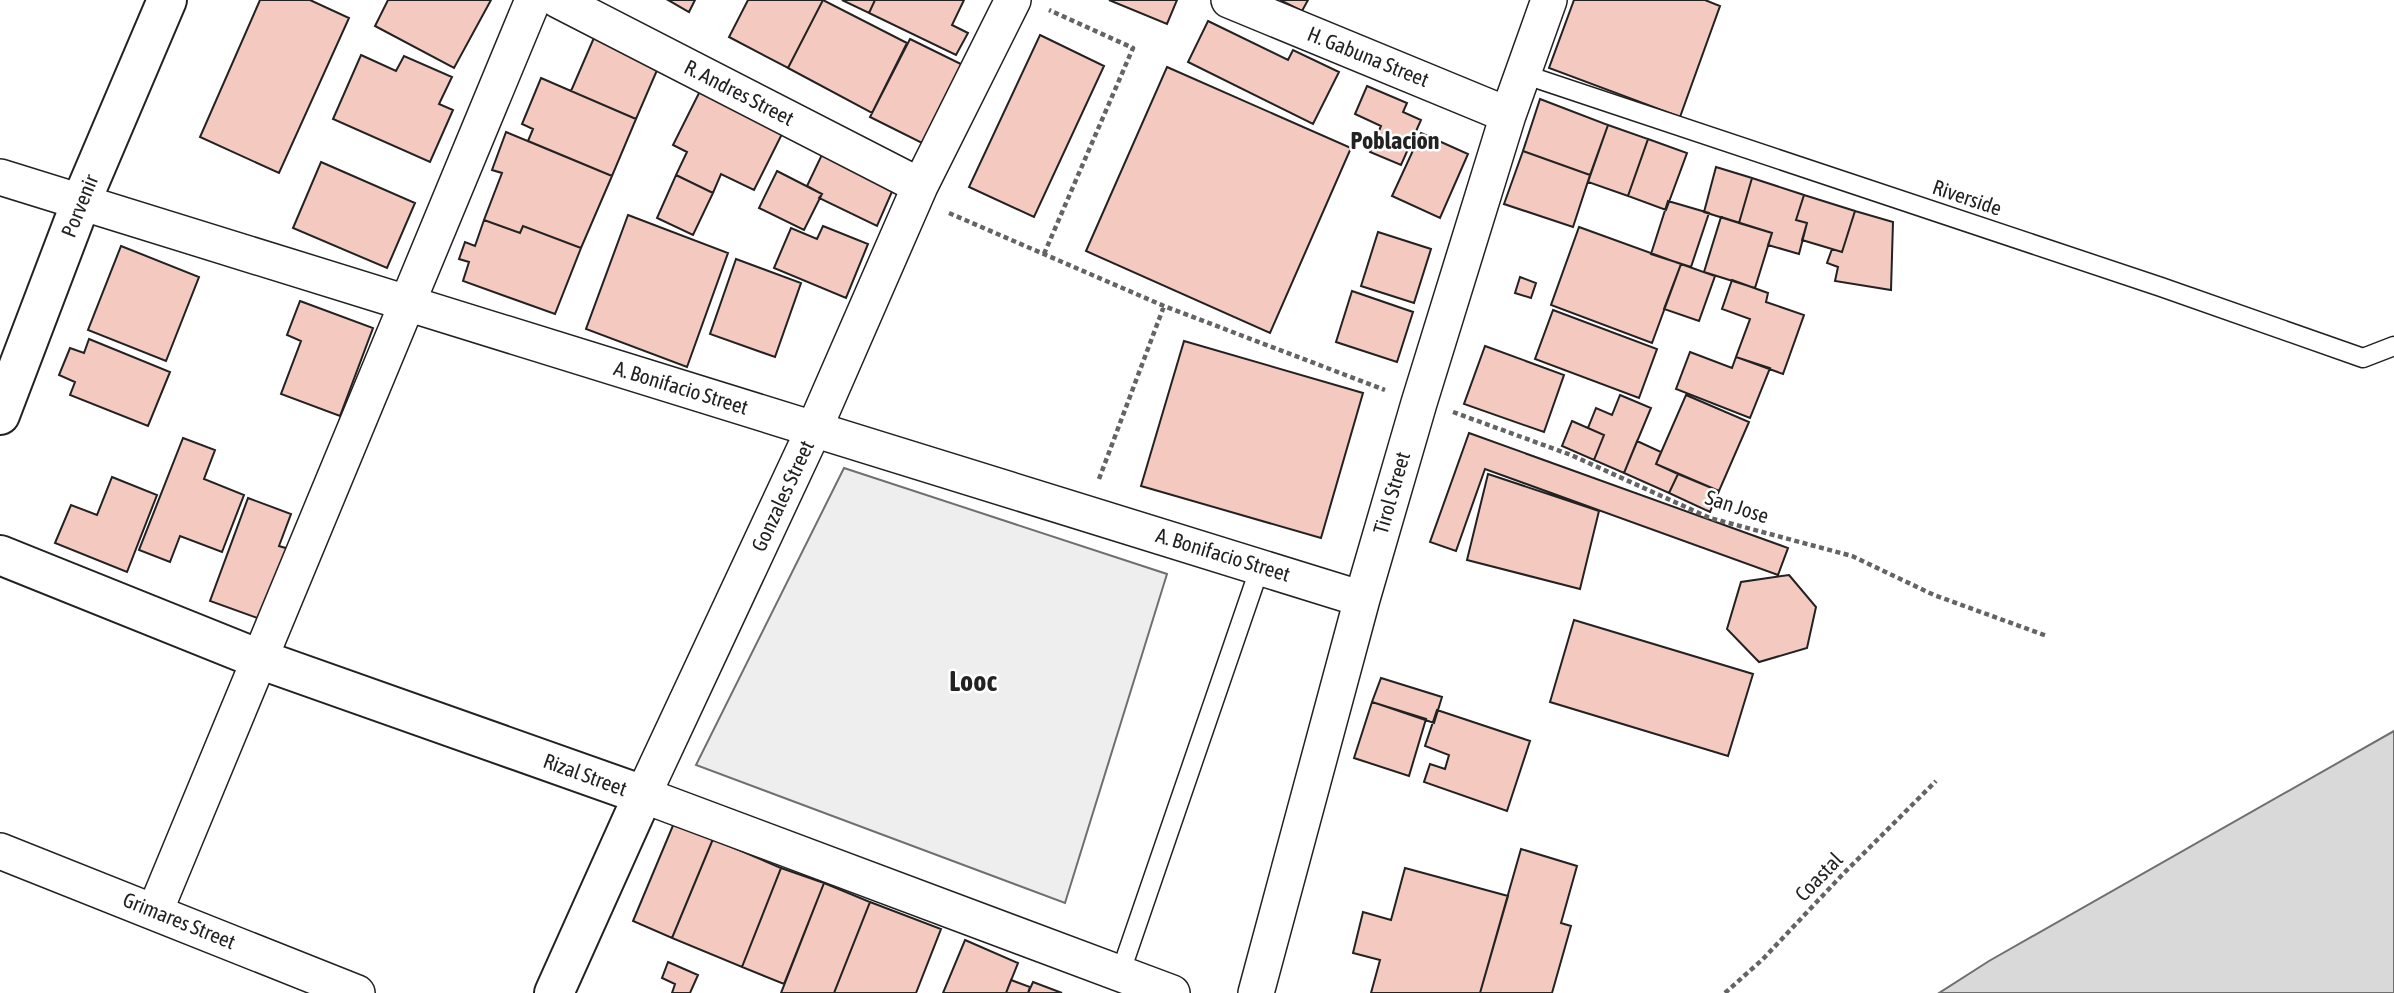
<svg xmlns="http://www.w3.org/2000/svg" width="2394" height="993" viewBox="0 0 2394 993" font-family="'Asap Condensed',sans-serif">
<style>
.green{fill:#eee;stroke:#6f6f6f;stroke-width:2}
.water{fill:#d9d9d9;stroke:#6f6f6f;stroke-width:2}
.building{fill:#f3c9c0;stroke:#222;stroke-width:2}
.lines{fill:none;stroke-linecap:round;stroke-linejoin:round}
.lane-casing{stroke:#222;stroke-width:21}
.street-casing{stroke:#222;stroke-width:38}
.primary-casing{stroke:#222;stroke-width:42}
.path{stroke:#646464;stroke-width:4.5;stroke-dasharray:5 3.5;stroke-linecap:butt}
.lane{stroke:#fff;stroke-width:18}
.street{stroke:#fff;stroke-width:35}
.primary{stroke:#fff;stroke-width:38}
.labels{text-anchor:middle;stroke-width:5;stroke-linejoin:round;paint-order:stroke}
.street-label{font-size:21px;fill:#222;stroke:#fff}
.quarter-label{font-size:24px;font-weight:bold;fill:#222;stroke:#fff}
.district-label{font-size:28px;font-weight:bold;fill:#222;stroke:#fff}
</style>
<rect width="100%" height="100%" fill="#fff"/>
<!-- green -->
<path class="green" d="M844,468l323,106 -102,329 -369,-138z"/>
<!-- water -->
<path class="water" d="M2394,731v262h-455l50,-32z"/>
<!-- building -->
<path class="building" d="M260,0h50l39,18 -70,155 -79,-36z
M388,0h103l-37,68 -79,-42z
M668,0h27l-6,12z
M748,0h75l-35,68 -59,-31z
M823,0l84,43 -35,70 -84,-45z
M842,0h33l-6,13z
M875,0h89l-12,25 16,8 -12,22 -87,-42z
M1109,0h68l-10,24z
M1280,0h28l-6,11z
M1574,0h131l15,6 -40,111 -131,-49z
M1208,21l80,39 5,-10 46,22 -26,52 -125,-62z
M596,33l65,28 -25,58 -65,-28z
M1040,35l64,31 -70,151 -65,-30z
M910,39l59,29 -39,79 -60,-30z
M361,55l35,16 8,-15 48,21 -13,27 14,6 -23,52 -97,-43z
M1167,67l184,81 -81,185 -184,-82z
M541,78l95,41 -24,57 -84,-35 5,-12 -11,-5z
M1367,86l40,17 -4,9 18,8 -20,45 -31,-13 11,-26 -26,-12z
M702,87l83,41 -31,62 -33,-16 -8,19 -37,-18 11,-23 -14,-7z
M1540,99l68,26 -18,50 -67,-24z
M1608,125l40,14 -20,57 -40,-14z
M506,132l106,44 -31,72 -58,-22 -3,7 -36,-13 18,-47 -10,-3z
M1421,133l47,21 -28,64 -48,-22z
M1648,139l39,14 -21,57 -38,-14z
M827,144l71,34 -21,48 -58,-28 3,-4 -15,-8z
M1523,151l67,24 -17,52 -69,-23z
M321,162l94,41 -28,65 -94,-40z
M1716,167l36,11 -13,45 -35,-11z
M777,171l45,23 -18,36 -45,-22z
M676,175l37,18 -20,42 -36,-17z
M1752,178l52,17 -8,25 11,3 -8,31 -31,-9 4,-12 -33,-10z
M1804,195l51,16 -13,41 -40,-12 5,-17 -11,-3z
M1668,201l41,12 -18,54 -40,-13z
M1855,211l38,11 -2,68 -56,-9 3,-14 -11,-4 5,-14 10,3z
M628,215l100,38 -41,114 -101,-38z
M1721,217l51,16 -17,55 -51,-16z
M484,220l36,13 3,-7 58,22 -26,66 -92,-33 6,-19 -10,-3 6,-17 10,4z
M823,226l45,18 -22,54 -72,-30 17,-40 26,11z
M1579,227l102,37 -29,79 -101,-38z
M1378,232l53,17 -17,54 -53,-17z
M121,246l78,31 -33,84 -78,-31z
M736,259l65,24 -26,74 -65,-23z
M1681,264l34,12 -16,45 -35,-12z
M1520,277l16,6 -5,15 -16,-5z
M1732,280l36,13 -2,9 38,13 -21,59 -47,-17 14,-38 -28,-10z
M1352,291l61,21 -16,50 -61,-20z
M300,301l73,27 -33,88 -59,-22 20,-53 -14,-6z
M1553,310l104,39 -18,49 -104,-39z
M89,339l81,33 -22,54 -78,-31 5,-13 -16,-7 11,-27 14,5z
M1184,341l179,52 -42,145 -180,-52z
M1485,346l79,29 -20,57 -80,-28z
M1690,352l42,16 4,-11 34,11 -20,50 -74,-29z
M1620,395l31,13 -27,65 -30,-13 10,-25 -16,-7 8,-20 16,7z
M1686,395l63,27 -30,69 -63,-27z
M1572,421l32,14 -10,25 -32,-14z
M1469,433l319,115 -10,27 -293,-106 -29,82 -26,-9z
M183,438l32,12 -11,29 40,16 -22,57 -42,-16 -10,26 -31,-12z
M1637,441l24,11 -5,12 22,10 -9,19 -45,-20z
M1488,474l111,37 -19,78 -113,-29z
M1678,474l41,17 -9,21 -41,-19z
M112,477l45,18 -30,77 -72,-29 16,-38 26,10z
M248,498l43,16 -12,32 10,3 -26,71 -53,-19z
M1789,575l27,32 -9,41 -48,14 -32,-33 14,-47z
M1574,620l179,54 -25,82 -178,-54z
M1381,678l61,19 -8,26 -62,-21z
M1372,702l54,17 -17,57 -55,-18z
M1437,710l93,31 -23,70 -83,-29 6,-18 15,5 4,-14 -24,-9z
M674,823l39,16 -41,99 -39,-17z
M713,839l68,29 -39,99 -70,-29z
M1521,849l56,17 -16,57 10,3 -19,67h-72z
M781,868l43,15 -40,101 -42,-17z
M1405,868l103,28 -28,97h-109l9,-33 -27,-7 10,-41 28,8z
M824,883l46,19 -36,91h-53z
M870,902l71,27 -25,64h-82z
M965,940l53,23 -12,30h-63z
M668,962l30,13 -8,18h-18l3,-9 -13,-6z
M1011,980l19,7 -2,6h-22z
M1033,982l29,11h-34z"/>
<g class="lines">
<defs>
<path id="lane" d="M1523,74l638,213 202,71 31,-12
M1120,974l140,-407"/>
<path id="street" d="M558,0l362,186
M1013,0l-93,186 -106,243 -171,366 529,198
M1229,0l279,115
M0,177l1362,422
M0,851l357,142
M155,911l378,-911
M1256,993l106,-394 57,-196 89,-288 41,-115"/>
<path id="primary" d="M0,415l81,-213 86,-202
M0,555l259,104 384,136 -89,198"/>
</defs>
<!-- lane casing -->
<use href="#lane" class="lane-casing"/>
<!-- street casing -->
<use href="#street" class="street-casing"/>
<!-- primary casing -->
<use href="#primary" class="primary-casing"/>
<!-- path -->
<path class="path" d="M949,213l215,93 221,84
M1044,254l89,-206 -84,-38
M1453,412l118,43 139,63 142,38 82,39 113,41
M1099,479l65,-173
M1725,993l38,-34 80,-85 93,-93"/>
<!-- lane -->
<use href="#lane" class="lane"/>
<!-- street -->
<use href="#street" class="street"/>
<!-- primary -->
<use href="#primary" class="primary"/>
</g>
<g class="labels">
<!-- street labels -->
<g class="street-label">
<text transform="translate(1368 57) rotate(22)" y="7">H. Gabuna Street</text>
<text transform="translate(739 93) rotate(27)" y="7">R. Andres Street</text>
<text transform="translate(1967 198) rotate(19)" y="7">Riverside</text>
<text transform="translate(80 206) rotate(-68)" y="7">Porvenir</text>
<text transform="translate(681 388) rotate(17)" y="7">A. Bonifacio Street</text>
<text transform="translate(1392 493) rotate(-74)" y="7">Tirol Street</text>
<text transform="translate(783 496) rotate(-65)" y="7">Gonzales Street</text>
<text transform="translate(1737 507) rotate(18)" y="7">San Jose</text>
<text transform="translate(1223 555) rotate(17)" y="7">A. Bonifacio Street</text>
<text transform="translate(585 775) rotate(20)" y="7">Rizal Street</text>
<text transform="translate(1819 877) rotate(-46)" y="7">Coastal</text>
<text transform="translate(179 921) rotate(22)" y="7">Grimares Street</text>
</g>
<!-- quarter labels -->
<g class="quarter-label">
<text x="1395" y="149">Poblacion</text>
</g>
<!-- district labels -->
<g class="district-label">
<text x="973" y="691">Looc</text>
</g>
</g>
</svg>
